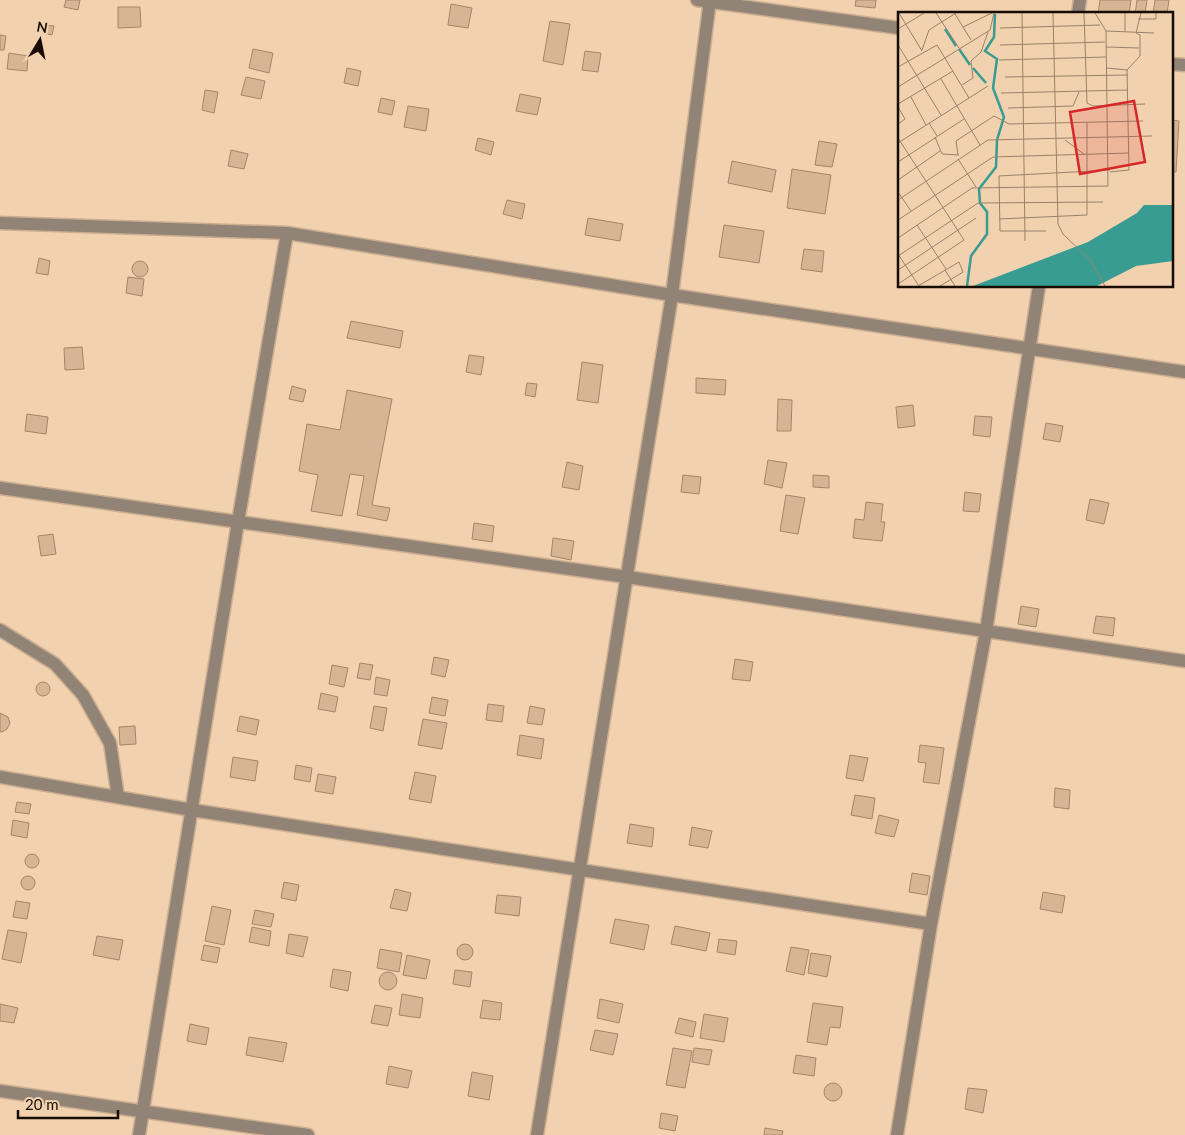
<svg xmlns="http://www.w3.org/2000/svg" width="1185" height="1135" viewBox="0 0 1185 1135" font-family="Lato,sans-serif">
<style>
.building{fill:#d6b594;stroke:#a48666}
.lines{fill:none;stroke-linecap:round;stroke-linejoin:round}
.minor-casing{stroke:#cbae90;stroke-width:15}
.minor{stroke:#918376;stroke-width:12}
.inset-river{fill:none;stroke:#389c93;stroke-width:2.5}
.inset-road{fill:none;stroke:#9a826a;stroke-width:1}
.view{fill:#d62828;fill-opacity:0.15;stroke:#d62828;stroke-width:2.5}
.inset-edge{fill:none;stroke:#170c02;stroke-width:2.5}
</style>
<rect width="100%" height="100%" fill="#f2d1af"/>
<!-- building -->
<path class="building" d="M66,0h14l-2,10 -14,-3z
M856,0h20l-1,8 -20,-2z
M1100,0h31l-2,14h-31z
M1137,0h10l-2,14h-10z
M1155,0h14l-2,14h-14z
M451,4l21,4 -4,20 -20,-3z
M118,7h22l1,20 -23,1z
M550,21l20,3 -7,41 -20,-4z
M44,25l10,1 -2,9 -10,-2z
M0,35l6,1 -2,14h-4z
M253,49l20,4 -4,20 -20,-5z
M585,51l16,2 -3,19 -16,-2z
M9,53l19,3 -1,15 -20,-2z
M347,68l14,3 -3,15 -14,-3z
M246,77l19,4 -4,18 -20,-4z
M205,90l13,2 -4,21 -12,-3z
M520,94l21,4 -4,17 -21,-4z
M381,98l14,3 -3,14 -14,-3z
M408,106l21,3 -3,22 -22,-4z
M1171,120l8,1 -3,51h-5z
M478,138l16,4 -3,13 -16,-5z
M819,141l18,3 -5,23 -17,-2z
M231,150l17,4 -4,15 -16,-3z
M732,161l44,9 -4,22 -44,-9z
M792,169l39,6 -6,39 -38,-6z
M507,200l18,4 -3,15 -19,-5z
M588,218l35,6 -3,17 -35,-6z
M724,225l40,6 -5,32 -40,-6z
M804,249l20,2 -2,21 -21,-3z
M39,258l11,3 -2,14 -12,-2z
M132 269a8 8 0 1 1 16 0a8 8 0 1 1-16 0Z
M128,277l16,2 -2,17 -16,-3z
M351,321l52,10 -3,17 -53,-10z
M82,347l2,22 -19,1 -1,-22z
M469,355l15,2 -3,18 -15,-3z
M582,362l21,3 -5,38 -21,-3z
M696,378l30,2 -1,15 -29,-2z
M527,383l10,1 -2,13 -10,-2z
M292,386l14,4 -3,12 -14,-3z
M347,390l45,9 -20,106 18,3 -3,13 -30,-6 7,-39 -14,-2 -8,42 -31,-5 7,-36 -19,-4 8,-47 33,6z
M778,399l14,1 -1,31h-14z
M913,405l2,21 -17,2 -2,-21z
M27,414l21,3 -2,17 -21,-3z
M975,416l17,1 -2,20 -17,-2z
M1046,423l17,3 -3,16 -17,-3z
M768,460l19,3 -5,25 -18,-4z
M567,462l16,4 -4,24 -17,-3z
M683,475l18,2 -2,17 -18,-2z
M813,475l16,1v12l-16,-1z
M965,492l16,2 -2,18 -16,-1z
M786,495l19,3 -7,36 -18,-3z
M1090,499l19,4 -5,21 -18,-4z
M866,502l17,2 -2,18h4l-3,19 -29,-3 2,-19 9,1z
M474,523l20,3 -2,16 -20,-3z
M53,534l3,20 -15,2 -3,-20z
M553,538l21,3 -3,19 -20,-4z
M1021,606l18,3 -3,18 -18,-3z
M1096,616l19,2 -2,18 -20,-3z
M434,657l15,3 -4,17 -14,-3z
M735,659l18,3 -3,19 -18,-2z
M360,663l13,2 -3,15 -13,-2z
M332,665l16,3 -4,19 -15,-3z
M376,677l14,3 -3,16 -13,-2z
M36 689a7 7 0 1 1 14 0a7 7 0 1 1-14 0Z
M321,693l17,4 -3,15 -17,-3z
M432,697l16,3 -3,16 -16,-3z
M488,704l16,2 -2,16 -16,-2z
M374,706l13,2 -4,23 -13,-3z
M530,706l15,3 -3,16 -15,-2z
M0,713l8,4 2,6 -3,6 -5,3h-2z
M240,716l19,4 -3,15 -19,-4z
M423,719l24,4 -5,26 -24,-4z
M135,726l1,18 -16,1 -1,-18z
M520,735l24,4 -3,20 -24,-4z
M920,745l24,3 -5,36 -16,-2 3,-19 -8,-1z
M850,755l18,3 -5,23 -17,-3z
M233,757l25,4 -3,20 -25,-4z
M296,765l16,3 -2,14 -16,-3z
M415,772l21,4 -5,27 -22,-4z
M318,774l18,3 -3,17 -18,-3z
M1055,788l15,2 -1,19 -15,-2z
M855,795l20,3 -3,21 -21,-4z
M17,802l14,2 -2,10 -14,-2z
M879,815l20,5 -5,17 -19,-4z
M13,820l16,3 -2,15 -16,-3z
M630,824l24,4 -2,19 -25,-4z
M692,827l20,4 -4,17 -19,-3z
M25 861a7 7 0 1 1 14 0a7 7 0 1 1-14 0Z
M912,873l18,3 -3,19 -18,-3z
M21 883a7 7 0 1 1 14 0a7 7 0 1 1-14 0Z
M284,882l15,3 -3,16 -15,-3z
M395,889l16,4 -4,18 -17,-3z
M1043,892l22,4 -3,17 -22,-4z
M497,895l24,2 -2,19 -24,-3z
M16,901l14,2 -3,16 -14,-2z
M212,906l19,4 -7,35 -19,-4z
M255,910l19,4 -3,13 -19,-3z
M615,919l34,6 -5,25 -34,-7z
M675,926l35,7 -4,18 -35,-7z
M252,927l19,4 -2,15 -20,-4z
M8,930l19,3 -6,30 -19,-4z
M289,934l19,3 -5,20 -17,-4z
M97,936l26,4 -4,20 -26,-5z
M719,939l18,2 -2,14 -18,-3z
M457 952a8 8 0 1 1 16 0a8 8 0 1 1-16 0Z
M204,945l16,3 -3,15 -16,-3z
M791,947l18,3 -5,25 -18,-4z
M380,949l22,4 -3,19 -22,-4z
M811,953l20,3 -4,21 -19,-4z
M407,955l23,5 -4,19 -23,-4z
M333,969l18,3 -3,19 -18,-4z
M455,970l17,2 -2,15 -17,-3z
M379 981a9 9 0 1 1 18 0a9 9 0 1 1-18 0Z
M402,994l21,4 -3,20 -21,-3z
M600,999l23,5 -4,19 -22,-5z
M483,1000l19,3 -2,17 -20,-2z
M813,1003l30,4 -3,21 -10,-1 -3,18 -20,-3z
M0,1004l18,4 -4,15 -14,-2z
M375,1005l17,3 -4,18 -17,-3z
M704,1014l24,4 -4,24 -24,-4z
M679,1018l17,4 -3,15 -18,-4z
M190,1024l19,4 -3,17 -19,-4z
M595,1030l23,4 -5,21 -23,-5z
M249,1037l38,6 -4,19 -37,-7z
M673,1048l19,3 -7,37 -19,-3z
M694,1048l18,2 -3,15 -17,-3z
M796,1055l20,3 -2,18 -21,-3z
M389,1066l23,5 -4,17 -22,-4z
M472,1072l21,4 -4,24 -21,-4z
M824 1092a9 9 0 1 1 18 0a9 9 0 1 1-18 0Z
M968,1088l19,2 -4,23 -18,-4z
M661,1113l17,3 -3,15 -16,-3z
M765,1128l18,3 -1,4h-18z"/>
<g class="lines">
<defs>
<path id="minor" d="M697,0l202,28
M1078,14l2,-14
M1171,64l14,1
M0,223l287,10 385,62 513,77
M0,488l627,89 558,84
M0,630l55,34 28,31 27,48 8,54
M0,777l192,33 739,114
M0,1091l308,44
M139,1135l99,-613 49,-289
M537,1135l135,-840 38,-295
M897,1135l34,-211 55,-293 53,-345"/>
</defs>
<!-- minor casing -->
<use href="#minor" class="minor-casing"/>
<!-- minor -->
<use href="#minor" class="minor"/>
</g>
<!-- overview -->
<g transform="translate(898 12)">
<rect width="275" height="275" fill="#f2d1af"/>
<path d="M246,193h29v56l-37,5 -39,20h-124l115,-44 49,-29z" fill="#389c93"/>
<path class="inset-river" d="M47,17l11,17M61,37l11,16M75,56l13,15M69,274l4,-30 16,-22v-22l-7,-9 -1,-14 17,-22 1,-27 7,-23 -11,-29 4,-29 -12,-8 9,-14 1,-23"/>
<path class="inset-road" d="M1,1l23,38M38,1l23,35M124,1l3,228M155,1l5,211 5,10 28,27 14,25M186,1l3,90 6,3 52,-2M227,1v19M57,2l16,26M240,7h18v-6M65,15l29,-14M102,16l100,-3M0,17l26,-16M208,19l48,2M0,33l43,70M102,33l105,-3M208,35l33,1M24,38l7,-20 27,-17M101,48l107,-3M0,55l39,-22 32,53M209,56l20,2 2,100 -19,2M229,58l13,-14v-21l-4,-2 5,-20M107,65l123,-2M43,67l39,66M64,73l11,-7 -2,-17 10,-9 7,-20M0,75l92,-57 4,-17M103,81l127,-3M13,85l15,28M0,92l55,-33M0,95l7,12 -7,5M110,96l65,-2 6,-14M31,111l8,13M37,125l7,17 17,1M0,126l66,102 -66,44M167,128l19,14M0,131l90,-57M60,143l-2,-14 38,-25 15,8 134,-3M60,147l18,28M0,150l66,-43M0,168l42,-29M0,180l13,19M0,188l90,-60 164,-4M101,207l88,-4v-93M0,208l95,-63 136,-4M19,213l29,44M148,219h-46l-1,-55 111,-6M0,226l74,-50 136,-2 -2,-155 -11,-18M0,242l21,32M0,244l80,-53 125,-1M0,258l78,-52M47,258l10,16M20,274l41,-24 4,10 -23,14"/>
<path class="view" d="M236,89l11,61 -65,12 -10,-62z"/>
<rect width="275" height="275" class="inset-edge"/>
</g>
<!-- north arrow -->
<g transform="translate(40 40) rotate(10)" stroke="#f2d1af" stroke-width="4" paint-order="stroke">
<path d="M0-4L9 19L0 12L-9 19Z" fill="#170c02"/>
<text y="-8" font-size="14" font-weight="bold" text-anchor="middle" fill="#170c02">N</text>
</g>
<!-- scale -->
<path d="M18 1110v8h100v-8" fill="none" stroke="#170c02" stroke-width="2.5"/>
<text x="25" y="1110" font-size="15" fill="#170c02" stroke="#f2d1af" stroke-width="4" paint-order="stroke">20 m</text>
</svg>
